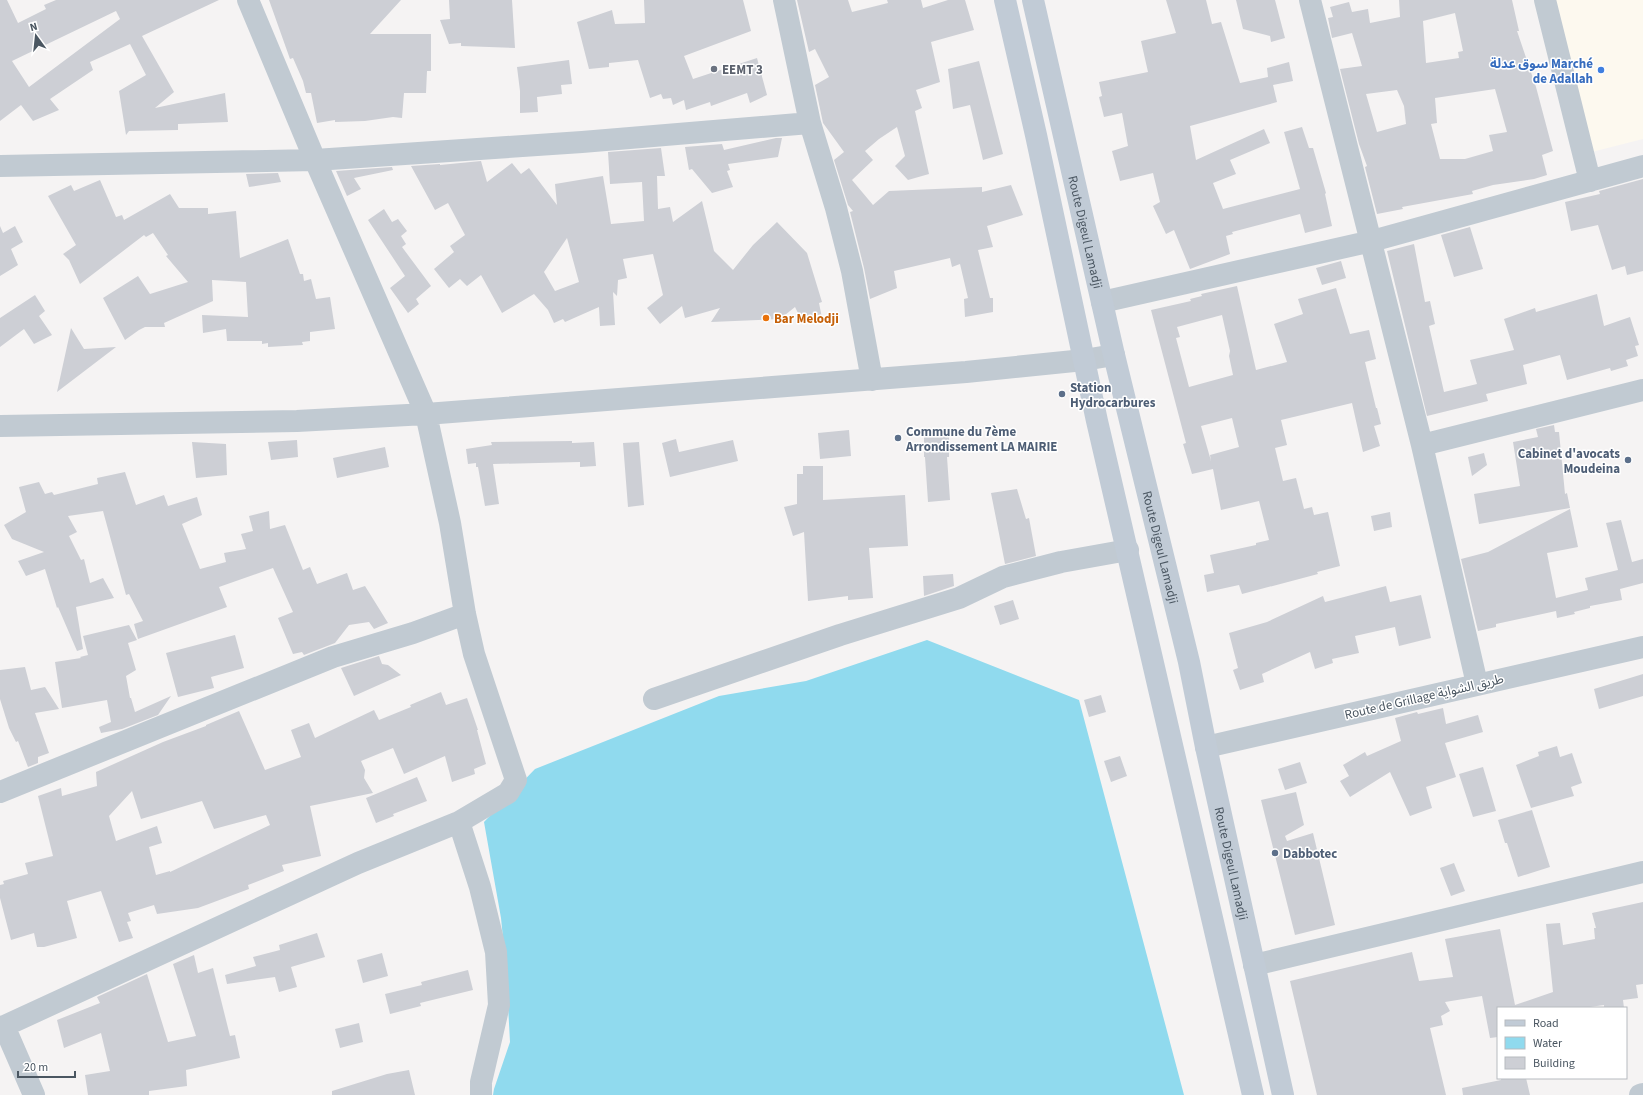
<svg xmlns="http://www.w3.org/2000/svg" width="1643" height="1095" viewBox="0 0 1643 1095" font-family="'Source Sans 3','Noto Sans Arabic',sans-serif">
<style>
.commercial{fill:#fdf9ef}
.water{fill:#90daee}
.building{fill:#cdcfd5;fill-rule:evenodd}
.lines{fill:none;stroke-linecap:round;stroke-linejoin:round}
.minor{stroke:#c1cad2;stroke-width:22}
.tertiary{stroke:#c1cad2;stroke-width:22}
.secondary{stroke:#c1cbd6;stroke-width:22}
.worship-dot{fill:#6b7280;stroke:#fff;stroke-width:1.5}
.shop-dot{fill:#3f7fe0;stroke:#fff;stroke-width:1.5}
.food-dot{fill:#e8710a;stroke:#fff;stroke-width:1.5}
.service-dot{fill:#5c6f8a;stroke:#fff;stroke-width:1.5}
.labels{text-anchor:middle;stroke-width:3;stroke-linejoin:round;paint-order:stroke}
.shop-label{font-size:13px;font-weight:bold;fill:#366cbe;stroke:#fff;text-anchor:end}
.worship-label{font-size:13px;font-weight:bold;fill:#5b616d;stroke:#fff;text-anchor:start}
.street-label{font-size:13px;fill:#4a5661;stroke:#fff}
.food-label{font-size:13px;font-weight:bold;fill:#c56008;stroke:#fff;text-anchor:start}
.service-label{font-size:13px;font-weight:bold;fill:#4e5e75;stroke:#fff;text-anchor:start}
</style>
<rect width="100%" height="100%" fill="#f5f3f3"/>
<!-- commercial -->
<path class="commercial" d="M1542,0h101v139l-63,16z"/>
<!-- water -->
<path class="water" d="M927,640l152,60 105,395h-691l1,-6 16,-47 -4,-74 -5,-50 -17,-96 51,-53 184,-73 87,-15z"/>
<!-- building -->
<path class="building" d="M0,0h7l11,23 28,-14 -2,-4 12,-5h163l-77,36 32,56 -19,16 70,-15 3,29 -50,2v6l-49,1 -3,4 -7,-44 27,-16 -16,-31 -40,18 3,8 -43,29 9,11 -26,11 -12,-16 -21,16zM116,11l4,8 -91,68 -17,-26z
M269,0h132l-31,34h61v37h-4l-1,22h-22l-2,25 -9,-1 -28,4 -30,1v-2l-18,3 -6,-30h-5l-3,-12 -10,-23 -3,1z
M449,0h63l3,48 -54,-2v-3l-12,1 -9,-24 10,-1z
M644,0h99l8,31 -67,25 9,23 64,-21 10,37 -17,8 -3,-10 -36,13 -1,-4 -24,8 -2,-10 -11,5 -2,-7 -8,1 -2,-5 -11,4 -12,-38 -29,3v4l-20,2 -12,-47 35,-12 3,14 30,-1z
M797,0h51l4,12 36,-9 -1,-3h34l2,8 25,-8h17l9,30 -43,12 9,40 -24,8 6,18 -7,3 14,63 -21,6 -13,-14 10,-10 -8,-29 -18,12 -14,12 8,9 -21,20 21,25 16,-14 93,-4v5l29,-7 12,30 -36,11 6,21 -15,3 12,48h3v14l-28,5 -1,-18 4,-1 -8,-34 -8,3 -2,-9 -56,13 3,17 -27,11 -6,-31 -14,-56 3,-1 -5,-6 -14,-45 10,-8 -21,-29 -8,-38 14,-8 -14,-28 -6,3z
M1166,0h40l6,24 9,-2 19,61 28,-6 -1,-9 22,-6 4,19 -20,4 4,17 -87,24 6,34 68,-31 6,14 -40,17 6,14 -23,9 10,26 77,-20 -16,-57 18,-5 7,21h4l13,45 -1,1 7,32 -27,7 -5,-19 -68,18 1,2 -7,2 4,18 -40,15 -16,-39 -8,4 -13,-28 7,-4 -7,-29 -33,8 -8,-30 16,-5 -6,-33 -18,4 -5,-20 3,-1 -3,-14 49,-10 -7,-31 35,-8z
M1236,0h39l10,38 -14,4 -1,-6 -27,-7z
M1399,0h113l7,31h-2l19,56 17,64 -11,4 5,20 -13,4 -41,6 -21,6 1,3 -71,13 1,2 -26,5 -12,-47 2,-1 -8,-22 -19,-75 22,-3 -10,-33 -20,5 -4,-20 5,-1 -3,-10 19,-5 3,10 16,-3 2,14 30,-6zM1455,13l8,38 -5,1 1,6 -33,5 -3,-42zM1495,89l12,43 -18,3 4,16 -28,8h-25l-9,-35 6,-1 -2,-25zM1397,90l7,16 2,18 -29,8 -11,-38z
M569,60l3,24 -11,1 1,9 -25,3 1,15 -18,1v-22l-3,-24z
M979,61l24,93 -20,6 -13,-55 -17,4 -5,-40z
M776,138h6l-4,19 -50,7 2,6 -3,1 6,16 -21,6 -20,-24 -3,1 -4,-23 37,-3 2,6z
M661,148l4,28h-8l1,33 12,-2 3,15 29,-21 12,50 19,19 20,-25 24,-23 30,31 15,49 -3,1 3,15 -22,-1 -5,-10 -15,12 -69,3 9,-14 -35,10 -3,-12 -22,18 -13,-16 16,-13 -10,-41 -30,5 4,19 -9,2 -1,16 -4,-4 2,33 -15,1 -1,-19 -34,15 -2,-3 -9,4 -6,-13 -14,-16 -32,19 -21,-38 -14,11 -7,-7 -11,9 -15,-19 20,-17 -4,-6 15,-11 -17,-32 -13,7 -24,-44 29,-2v1l41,-4 6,21 25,-19 9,11 8,-6 28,37 -2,-21 48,-8 8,48 33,-3 -2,-39 -32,2 -2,-32zM567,238l12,44 -24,9 -11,-19z
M392,167l1,3 -39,8 7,11 -14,7 -11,-25z
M278,173l3,9 -32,5 -3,-13z
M1643,179v92l-16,4 -2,-9 -13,4 -14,-45 -27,6 -6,-29 35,-8 -1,-3z
M100,180l16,37 6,-2 2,5 46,-26 9,14h29v6l28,-3 4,47 48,-19 12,35h3l1,7 7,-2 5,20 14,-2 5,32 -25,3v9l-8,1 1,3 -35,2v-4l-6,1v-3h-35l-1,-12 -23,4 -1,-18 46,2 -2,-35 -34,-2 1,21 -49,22 1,4h-20l-6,3 -14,10 -22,-42 35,-22 12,18 38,-12 -22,-26 2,-1 -15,-22 -7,4 -2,-2 -64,49 -11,-24 -6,-6 13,-9 -28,-49 23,-11 3,6z
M384,209l8,13 6,-3 9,12 -6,5 5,8 -4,3 29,39 -15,13 3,5 -11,9 -18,-25 15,-12 -37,-56z
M0,226l3,7 12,-7 8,16 -12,7 7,16 -18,11z
M1470,227l13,42 -29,8 -13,-42z
M1414,244l11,58 5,-1 5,23 -6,2 15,66 33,-8 -7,-24 44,-10 -10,-31 31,-11 1,4 61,-18 7,32 26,-9 9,28 -4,1 3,10 -12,4 2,6 -17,5 -1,-3 -43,12 -7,-25 -37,10 4,19 -41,10 2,7 -61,15 -40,-165z
M1341,261l5,17 -24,7 -6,-17z
M1237,286l19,84 31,-8 -13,-38 29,-10 -5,-15 38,-11 14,46 19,-4 7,29 -11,3 11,46h1l4,16 -7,2 6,20 -17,6 -11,-49 -71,17 6,25 -12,3 8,33 13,-3 8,31 8,-2 2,8 14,-3 12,54 -23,6 1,2 -76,20 -3,-9 -32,7 -3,-17 10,-2 -4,-18 46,-10v-2l13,-3 -10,-39 -38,9 -8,-41 -21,5 -9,-30 3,-1 -35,-133 40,-9 -1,-2 12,-3 -1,-2zM1222,315l8,36 -1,5 4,19 -44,12 -13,-49 4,-1 -3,-10zM1232,418l7,29 -29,8 1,6 -10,-35z
M35,295l10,16 -6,5 13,19 -18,9 -10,-15 -24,18v-29z
M71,328l13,21 32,-2 -59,45z
M1554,425l1,7h4l6,62 2,-1 3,15 -91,16 -5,-30 46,-8 -7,-44 25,-5 -2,-8z
M849,430l2,26 -31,3 -2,-26z
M924,432h25v25h-2l3,43 -22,2 -3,-45h-1z
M676,439l3,13 54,-12 5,21 -68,16 -8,-34z
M297,440l1,17 -27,3 -3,-18z
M572,441v2l22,-1 2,24 -16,1v-5l-87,2 6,40 -14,2 -7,-39h-2v-4l-8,1 -2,-15 26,-4 -1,-3z
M192,442l34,2 1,31 -31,3z
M639,442l5,63 -16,2 -5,-64z
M385,447l4,20 -52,11 -4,-20z
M1484,453l3,12 -15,11 -4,-19z
M803,466h20v34l82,-5 3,51 -39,2 4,50 -25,2v-4l-40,5 -4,-69 -11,4 -9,-29 13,-3v-30h6z
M125,472l11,33 28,-10 4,11 29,-9 5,18 -20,9 18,45 26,-7 -2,-9 22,-4 -5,-15 12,-3 -4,-15 20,-5 1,18 15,-4 18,45 7,-3 7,17 30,-11 6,17 12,-4 23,37 -14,6 -5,-7 -20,3 -14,18 -31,12 -2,-3 -9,2 -15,-36 15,-6 -20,-44 -54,19 8,20 -89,32 -4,-15 9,-3 -14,-27 -3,1 -23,-84 -35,5 9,16 -8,4 12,24 3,-1 6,24 13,-5 11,20 -38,9 7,42 -6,2 -19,-44 -1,1 -12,-39 -19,7 -8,-15 26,-9 -32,-13 -8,-14 22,-13 -7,-25 20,-5 6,12 7,-2 2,3 44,-11 -1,-6z
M1017,489l9,30 3,-1 7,38 -31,8 -14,-71z
M1570,509l8,38 -31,6 9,45 32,-8 -3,-12 33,-8 -12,-47 15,-3 11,42 11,-3v24l-23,6 2,11 -32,6v2l-16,4 1,2 -18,4 -1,-7 -60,13v3l-18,4 -17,-72 27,-7z
M1390,512l2,15 -18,4 -3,-15z
M953,574l1,12 -30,10 -1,-20z
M1386,586l4,16 31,-7 10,43 -32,8 -4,-19 -40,9 4,17 -27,6 1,4 -18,6 -5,-17 -48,22 2,8 -24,8 -7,-20 5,-2 -9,-35 38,-11 56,-26 2,6z
M1013,600l6,19 -19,6 -6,-19z
M129,625l8,15 -9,3 8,27 -10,6 4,22h1l4,14 36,-16 -13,19 -36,14 -21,4 -2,-6 12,-5 -4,-22 -45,8 -7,-46 26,-4 -1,-1 8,-2 -5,-19z
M235,635l9,33 -33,9 3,11 -36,9 -12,-44z
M379,656l3,8 6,1 13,10 -47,21 -13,-28z
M25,667l6,23 14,-3 14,22 -24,4 14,40 -11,4v6l-10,4 -10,-26 -2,1 -7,-14 -9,-29v-29z
M1643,674v22l-44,13 -5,-20z
M441,692l5,13 21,-7 11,32h-1l9,34 -12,5 1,5 -23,8 -7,-26 -41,18 -11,-26 -32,13 4,9 -1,8 9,15 -63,13 11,50 -39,9 2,6 -36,14 1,4 -51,19 -41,6 -3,-9 -26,8 3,8 -4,1 6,16 -14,4 -18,-51 -34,10 10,37 -33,9h-7l-3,-14 -23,7 -11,-42v-13l4,-1 -1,-3 25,-7 -3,-11 28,-7 -15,-60 23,-8 1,8 35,-10 -1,-14 67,-30 43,-16v-1l33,-14 26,59 36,-13 -10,-27 18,-7 6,15 59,-28 5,10 32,-13 -1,-2zM132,791l9,28 61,-18 12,28 52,-14 4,10 -100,47v-1l-14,4 -7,-28 13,-4 -5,-17 -41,15 -7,-25z
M1101,695l5,17 -17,5 -5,-17z
M1443,708l3,16 32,-9 5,17 -38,11 11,34 -30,10 6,21 -22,8 -20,-44 -40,25 -10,-16 9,-5 -6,-11 22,-13 2,4 34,-15 -6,-23 22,-6 1,2z
M1557,746l3,11 12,-4 10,30 -11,4 3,9 -43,12 -15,-43 23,-9 -1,-4z
M1120,756l7,20 -16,6 -7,-21z
M1300,762l7,21 -22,7 -7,-21z
M1483,767l13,44 -23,6 -14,-43z
M417,777l10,24 -34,13 1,2 -18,7 -10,-25z
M1296,792l8,33 -19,11 2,5 26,-8 22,92 -40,10 -34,-135z
M1532,810l18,57 -32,10 -11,-34h-2l-7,-23z
M1454,863l11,28 -14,5 -11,-28z
M1643,902v82l-7,1 2,13 -15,2 1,8h-20v-3l-21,3h-85v29l-8,1 -8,-42 -37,6 5,9 -9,5 2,9 -13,3 16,67h-129l-27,-114 122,-29 7,29 34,-4 -8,-38 55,-10 15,76 38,-13 -7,-68 14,-1 3,22 32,-6 -1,-11h2l-4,-15z
M317,933l8,24 -34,10 6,20 -18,5 -4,-15 -48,7 -2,-9 31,-9 -3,-9 27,-7 -1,-5z
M382,953l6,23 -25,7 -6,-23z
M194,955l4,18 15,-5 17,68 5,-1 5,23 -54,12 1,16 -38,5v4h-61l-3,-20 25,-4 -9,-38 -37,15 -7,-28 43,-17 -3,-6 50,-23 21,68 28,-6 -23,-72z
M468,970l5,20 -53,13 1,3 -31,8 -5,-20 37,-9 -1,-3z
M359,1023l4,19 -23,6 -5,-19z
M409,1070l6,25h-83v-4l55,-17z
M1501,1078h25l4,17h-67l-1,-7 39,-8z"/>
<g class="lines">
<!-- minor -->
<path class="minor" d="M784,0l26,123 26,85 16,63 20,109
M1310,0l112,445 55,239
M1545,0l45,181
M0,166l315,-6 267,-18 228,-19
M1102,302l270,-61 271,-75
M0,426l297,-5 129,-7 540,-42 118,-12 30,-5
M1422,445l221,-55
M654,699l186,-64 119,-37 44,-21 58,-15 67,-12
M0,792l333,-135 80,-24 52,-19
M459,822l21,65 16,65 3,53 -18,77v13
M1254,965l389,-93
M4,1026l30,69
M0,1028l358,-165 101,-41 49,-29 8,-13 -42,-126 -9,-40 -15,-91 -24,-109 -111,-254 -67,-160
M1640,1095l3,-1"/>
<!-- tertiary -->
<path class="tertiary" d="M1206,747l437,-100"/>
<!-- secondary -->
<g class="secondary">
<path d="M1005,0l31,135 61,286 156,674"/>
<path id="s1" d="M1033,0l81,355 75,307 17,85 77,348"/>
</g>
</g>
<!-- markers -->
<circle class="worship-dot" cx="714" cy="69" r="4"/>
<circle class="shop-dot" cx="1601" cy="70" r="4"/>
<circle class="food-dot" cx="766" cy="318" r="4"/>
<g class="service-dot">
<circle cx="1062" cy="394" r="4"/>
<circle cx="898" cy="438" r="4"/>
<circle cx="1628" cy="460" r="4"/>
<circle cx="1275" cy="853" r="4"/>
</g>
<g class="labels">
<!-- shop labels -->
<g class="shop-label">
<text x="1593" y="68">سوق عدلة Marché<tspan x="1593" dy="15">de Adallah</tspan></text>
</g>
<!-- worship labels -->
<g class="worship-label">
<text x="722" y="74">EEMT 3</text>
</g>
<!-- street labels -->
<g class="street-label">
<text dy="5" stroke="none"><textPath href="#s1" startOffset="238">Route Digeul Lamadji</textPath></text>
<text dy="5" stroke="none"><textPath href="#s1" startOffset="562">Route Digeul Lamadji</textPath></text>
<text transform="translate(1424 696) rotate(-13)" y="5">Route de Grillage طريق الشواية</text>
<text dy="5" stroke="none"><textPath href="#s1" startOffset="886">Route Digeul Lamadji</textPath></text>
</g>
<!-- food labels -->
<g class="food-label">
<text x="774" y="323">Bar Melodji</text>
</g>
<!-- service labels -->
<g class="service-label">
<text x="1070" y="392">Station<tspan x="1070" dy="15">Hydrocarbures</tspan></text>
<text x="906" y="436">Commune du 7ème<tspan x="906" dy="15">Arrondissement LA MAIRIE</tspan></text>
<text x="1620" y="458" text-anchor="end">Cabinet d'avocats<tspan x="1620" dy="15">Moudeina</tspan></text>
<text x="1283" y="858">Dabbotec</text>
</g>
</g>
<!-- legend -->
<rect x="1497" y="1007" width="130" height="72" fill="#ffffff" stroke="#b7bbc0"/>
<rect x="1505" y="1020" width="20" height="6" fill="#c1cbd6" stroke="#b7bbc0"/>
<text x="1533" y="1027" font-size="12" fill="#4a5661">Road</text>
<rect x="1505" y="1037" width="20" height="12" fill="#90daee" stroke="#b7bbc0"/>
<text x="1533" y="1047" font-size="12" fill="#4a5661">Water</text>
<rect x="1505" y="1057" width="20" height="12" fill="#cdcfd5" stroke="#b7bbc0"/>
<text x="1533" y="1067" font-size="12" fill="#4a5661">Building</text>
<!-- north arrow -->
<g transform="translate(36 36) rotate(345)" stroke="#ffffff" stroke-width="3" paint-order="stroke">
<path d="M0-3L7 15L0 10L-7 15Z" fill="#4a5661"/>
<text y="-6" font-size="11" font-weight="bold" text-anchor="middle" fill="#4a5661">N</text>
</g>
<!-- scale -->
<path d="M18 1071v6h57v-6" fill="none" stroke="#4a5661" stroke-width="2"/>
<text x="24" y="1071" font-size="12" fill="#4a5661" stroke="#ffffff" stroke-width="3" paint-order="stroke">20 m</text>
</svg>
